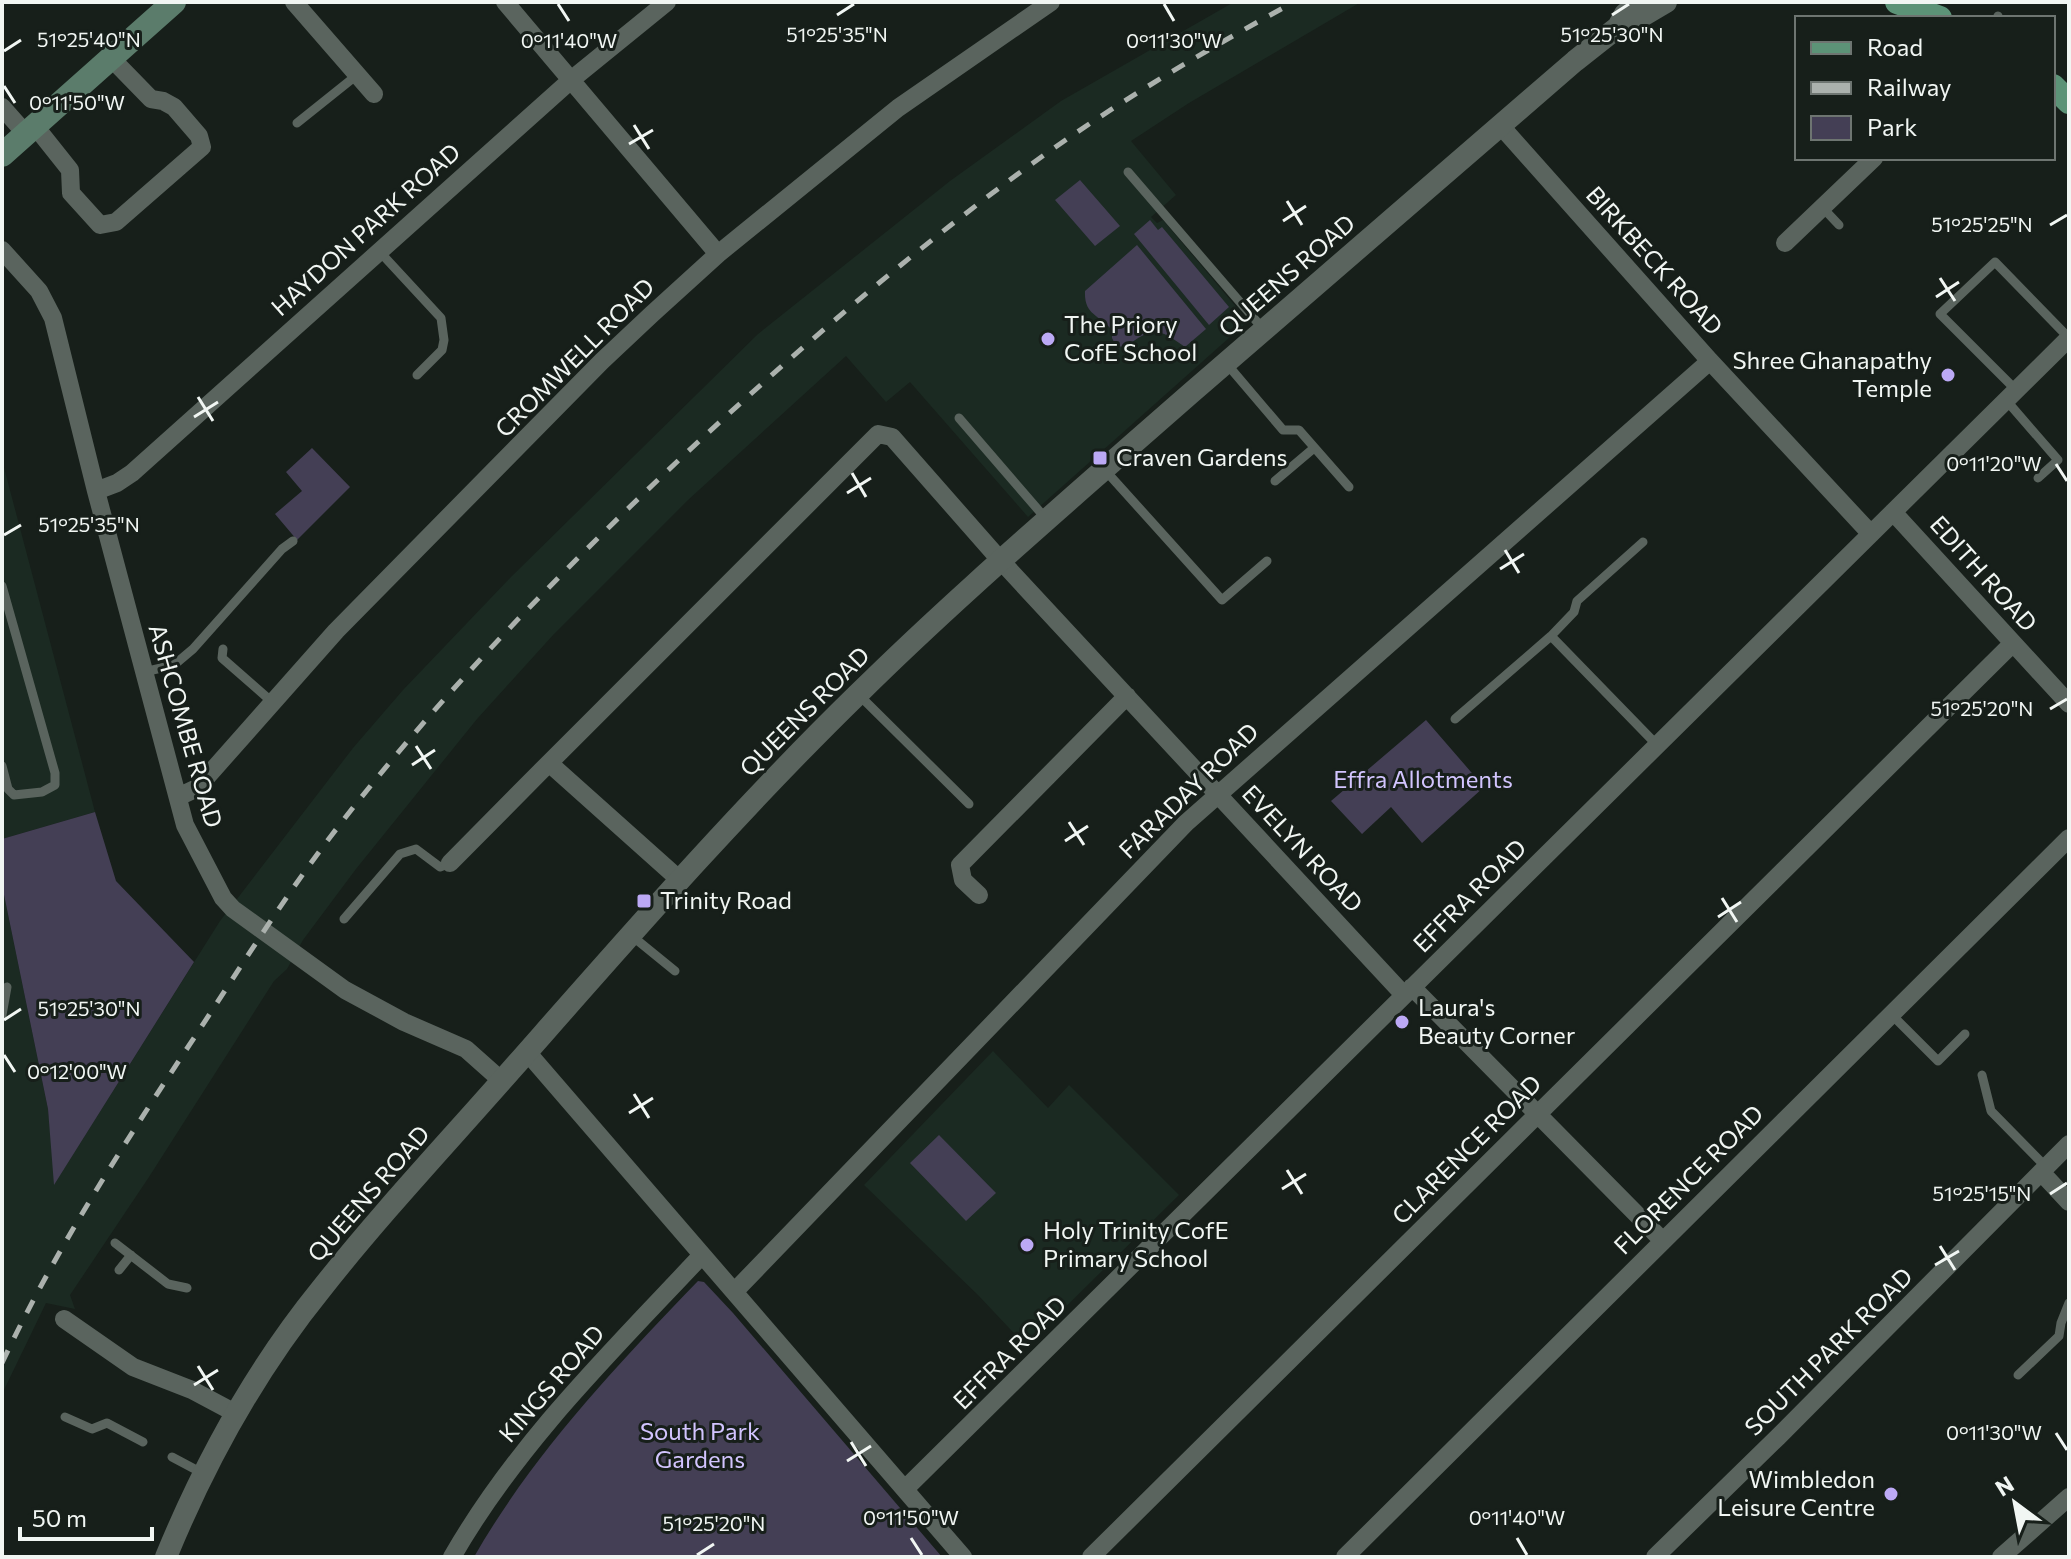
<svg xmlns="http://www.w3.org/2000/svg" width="2071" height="1559" viewBox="0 0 2071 1559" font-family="Commissioner,sans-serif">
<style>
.built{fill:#1b2a22}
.green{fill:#443f55}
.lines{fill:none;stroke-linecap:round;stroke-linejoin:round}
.service{stroke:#5a645e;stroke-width:9}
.minor{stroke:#5a645e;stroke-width:18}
.tertiary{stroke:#5a645e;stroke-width:22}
.secondary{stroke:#5b7c6b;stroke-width:24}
.primary{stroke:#5c9377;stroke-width:24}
.rail{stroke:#abb1ad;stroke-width:5;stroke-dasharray:14 14;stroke-linecap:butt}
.ticks{fill:none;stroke:#f1f6f3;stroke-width:3}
.poi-dot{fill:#bca9f5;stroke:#171f1a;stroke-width:3}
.labels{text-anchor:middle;stroke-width:6;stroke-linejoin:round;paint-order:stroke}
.street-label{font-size:24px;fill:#f1f6f3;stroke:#171f1a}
.poi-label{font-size:24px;fill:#f1f6f3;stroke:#171f1a;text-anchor:start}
.park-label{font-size:24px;fill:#d2c4fe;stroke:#171f1a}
.ticks-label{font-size:20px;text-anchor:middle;fill:#f1f6f3;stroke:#171f1a;stroke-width:6;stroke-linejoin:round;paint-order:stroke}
</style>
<rect width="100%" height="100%" fill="#171f1a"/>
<!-- built -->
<path class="built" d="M1234,2h127l-172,101 -58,38 45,54 -25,22 6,6 6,-3 85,101 -220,196 -118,-135 -24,20 -40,-46 -158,144 -134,134 -77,85 -121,150 -53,71 -16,29 -13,12 -125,196 -79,118 5,14 -29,-6 -44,91v-509l46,224 7,74 165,-262 133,-173 50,-58 108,-113 247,-243 192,-153 111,-80z
M2,460l93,352 -93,27z
M993,1051l55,57 21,-23 110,110 -153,151 -48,-51 -114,-110z"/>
<!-- green -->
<path class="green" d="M1080,180l40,46 -25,20 -40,-46z
M1150,220l8,10 4,-3 67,80 -20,18 -75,-91z
M1137,245l69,84 -21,18c-28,-20 -32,-20 -60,0l-9,-1 -4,-8v-8c-14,-16 -28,-15 -27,-39z
M312,448l38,39 -53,53 -22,-26 27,-23 -16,-19z
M1426,720l58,67 -62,56 -31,-36 -29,27 -31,-33z
M95,812l21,69 78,81 -140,223 -6,-76 -46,-224v-46z
M939,1135l57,58 -30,28 -56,-58z
M698,1281l6,1 29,31 209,244h-468c59,-103 142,-191 224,-276z"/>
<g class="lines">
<!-- service -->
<path class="service" d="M1997,18l1,-2
M297,123l60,-48
M1128,172l136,158
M1822,207l17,18
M379,251l62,67 3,22 -2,10 -25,25
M1226,363l57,67h16l50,57
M2016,390l-76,-76 55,-52 74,76
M2006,400l52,60 -20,18
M959,418l88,102
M1104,469l118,131 45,-39
M1275,481l39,-33
M1643,542l-66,59 -3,11 -23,24 106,109
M2,586l53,187v12l-13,7 -28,3 -6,-6 -6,-23
M223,649l-1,9 49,43
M144,672l30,-7 19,-16 89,-100 11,-8
M858,694l111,110
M1455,719l96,-83
M344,919l56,-65 16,-5 24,18 10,-4
M632,936l43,35
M1891,1014l47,47 27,-27
M2,1015l5,-28
M1982,1075l9,36 55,56
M115,1243l53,41 19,4
M119,1270l12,-15
M2018,1375l41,-39 2,-13 8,-20
M65,1417l27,12 15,-6 36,19
M172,1457l32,17"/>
<!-- minor -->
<path class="minor" d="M294,2l80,92
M505,2l213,252
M2,107l23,26
M1500,125l210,236 161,173
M35,126l35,44 1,23 29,32 16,-3 86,-75 -3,-11 -25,-29 -11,-6 -12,-2 -39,-40
M1785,243l89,-85
M2,250l37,41 14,27 43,173 89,334 38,73 10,11 112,81 59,32 62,27 36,32
M96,491l21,-8 15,-10 439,-393 96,-78
M1893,512l176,192
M178,797l19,-9 139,-157 266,-270 50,-47 66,-60 180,-146 153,-106
M450,863l99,-100
M681,881l-132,-118 329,-329 14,3 109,124 403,434
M979,895l-16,-15 -3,-15 167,-169
M1412,987l250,253
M527,1052l436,505
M2041,1172l28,30
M735,1291l451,-468 524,-462
M64,1319l69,48 59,23 45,24
M905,1489l1164,-1151
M452,1557c66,-115 161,-207 250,-302
M1091,1557l922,-914
M1345,1557l724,-719
M1655,1557l123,-120 291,-293
M2001,1557l68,-60"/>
<!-- tertiary -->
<path class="tertiary" d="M1627,25l39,-23
M166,1557c39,-95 91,-189 156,-269 60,-76 127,-147 191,-220 112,-127 224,-256 345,-374 89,-88 183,-169 277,-252 146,-128 293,-255 440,-381l43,-34 7,-13 15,-12"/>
<!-- secondary -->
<path class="secondary" d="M2,155l172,-153"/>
<!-- primary -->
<path class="primary" d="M1897,2l43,16
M2053,86l16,16"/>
<!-- rail -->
<path class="rail" d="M2,1363c51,-109 118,-213 184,-313 48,-72 93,-146 145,-214 104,-136 226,-261 351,-379 109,-102 223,-200 344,-289 85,-62 176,-116 268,-166"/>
</g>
<!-- ticks -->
<path class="ticks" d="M558,4l11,17M1164,4l10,17M837,15l17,-11M1612,15l17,-11M4,51l17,-11M4,86l11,17M634,125l15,24M629,144l24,-14M1287,201l15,24M1283,221l23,-15M2050,225l17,-10M1940,278l15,23M1936,297l23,-15M198,397l15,24M194,417l24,-15M2056,464l11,17M852,473l14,24M847,493l24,-15M4,535l17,-10M1505,550l14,23M1500,569l24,-15M2050,709l17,-10M416,746l15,23M412,765l23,-15M1069,822l15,23M1065,841l23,-15M1722,898l15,24M1718,917l23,-15M4,1020l17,-11M4,1055l11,17M634,1094l15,24M629,1113l24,-15M1287,1170l15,24M1282,1189l24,-15M2050,1194l17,-11M1940,1246l15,24M1935,1265l24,-14M198,1366l15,24M194,1385l24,-15M2056,1433l11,17M851,1442l15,24M847,1461l24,-15M911,1538l11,17M1517,1538l10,17M697,1555l17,-11"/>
<!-- markers -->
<g class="poi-dot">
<circle cx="1048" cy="339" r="8"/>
<circle cx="1948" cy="375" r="8"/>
<rect x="1092" y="450" width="16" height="16" rx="4"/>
<rect x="636" y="893" width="16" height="16" rx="4"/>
<circle cx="1402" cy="1022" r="8"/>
<circle cx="1027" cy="1245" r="8"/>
<circle cx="1891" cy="1494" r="8"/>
</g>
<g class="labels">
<!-- street labels -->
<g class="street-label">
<text transform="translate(366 230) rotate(-42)" y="8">HAYDON PARK ROAD</text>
<text transform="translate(1654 261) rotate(48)" y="8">BIRKBECK ROAD</text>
<text transform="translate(1287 276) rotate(-41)" y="8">QUEENS ROAD</text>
<text transform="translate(575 358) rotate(-45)" y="8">CROMWELL ROAD</text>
<text transform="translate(1983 574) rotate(48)" y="8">EDITH ROAD</text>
<text transform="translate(805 712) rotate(-45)" y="8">QUEENS ROAD</text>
<text transform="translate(185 726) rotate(74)" y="8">ASHCOMBE ROAD</text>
<text transform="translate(1189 791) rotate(-44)" y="8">FARADAY ROAD</text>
<text transform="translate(1302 849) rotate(47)" y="8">EVELYN ROAD</text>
<text transform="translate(1470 896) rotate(-45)" y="8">EFFRA ROAD</text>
<text transform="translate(1467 1150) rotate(-45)" y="8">CLARENCE ROAD</text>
<text transform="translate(1689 1180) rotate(-45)" y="8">FLORENCE ROAD</text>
<text transform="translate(369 1194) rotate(-49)" y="8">QUEENS ROAD</text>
<text transform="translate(1829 1352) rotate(-45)" y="8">SOUTH PARK ROAD</text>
<text transform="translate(1010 1353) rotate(-45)" y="8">EFFRA ROAD</text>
<text transform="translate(552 1384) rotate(-49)" y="8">KINGS ROAD</text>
</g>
<!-- poi labels -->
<g class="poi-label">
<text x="1064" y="333">The Priory<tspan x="1064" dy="28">CofE School</tspan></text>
<text x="1932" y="369" text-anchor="end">Shree Ghanapathy<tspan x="1932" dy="28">Temple</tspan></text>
<text x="1116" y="466">Craven Gardens</text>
<text x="660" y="909">Trinity Road</text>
<text x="1418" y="1016">Laura's<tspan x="1418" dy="28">Beauty Corner</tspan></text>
<text x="1043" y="1239">Holy Trinity CofE<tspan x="1043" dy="28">Primary School</tspan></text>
<text x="1875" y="1488" text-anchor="end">Wimbledon<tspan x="1875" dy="28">Leisure Centre</tspan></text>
</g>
<!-- park labels -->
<g class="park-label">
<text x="1423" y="788">Effra Allotments</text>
<text x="700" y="1440">South Park<tspan x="700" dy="28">Gardens</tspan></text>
</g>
</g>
<g class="ticks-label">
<text x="837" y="42">51°25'35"N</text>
<text x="1612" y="42">51°25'30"N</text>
<text x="89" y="47">51°25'40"N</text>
<text x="569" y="48">0°11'40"W</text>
<text x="1174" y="48">0°11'30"W</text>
<text x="77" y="110">0°11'50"W</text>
<text x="1982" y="232">51°25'25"N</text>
<text x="1994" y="471">0°11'20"W</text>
<text x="89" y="532">51°25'35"N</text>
<text x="1982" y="716">51°25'20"N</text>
<text x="89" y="1016">51°25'30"N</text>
<text x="77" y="1079">0°12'00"W</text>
<text x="1982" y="1201">51°25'15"N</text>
<text x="1994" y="1440">0°11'30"W</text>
<text x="911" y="1525">0°11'50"W</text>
<text x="1517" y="1525">0°11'40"W</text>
<text x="714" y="1531">51°25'20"N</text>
</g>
<!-- border -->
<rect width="2071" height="1559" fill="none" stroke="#f1f6f3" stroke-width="8"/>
<!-- legend -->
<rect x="1795" y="16" width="260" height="144" fill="#171f1a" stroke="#6e7571" stroke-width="2"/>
<rect x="1811" y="42" width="40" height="12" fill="#5c9377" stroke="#6e7571" stroke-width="2"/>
<text x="1867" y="56" font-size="24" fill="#f1f6f3">Road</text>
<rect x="1811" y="82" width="40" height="12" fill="#abb1ad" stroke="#6e7571" stroke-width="2"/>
<text x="1867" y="96" font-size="24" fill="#f1f6f3">Railway</text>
<rect x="1811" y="116" width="40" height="24" fill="#443f55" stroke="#6e7571" stroke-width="2"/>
<text x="1867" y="136" font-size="24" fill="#f1f6f3">Park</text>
<!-- north arrow -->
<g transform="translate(2015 1503) rotate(328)" stroke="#171f1a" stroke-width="6" paint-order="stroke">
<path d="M0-6L14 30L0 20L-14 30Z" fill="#f1f6f3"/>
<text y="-12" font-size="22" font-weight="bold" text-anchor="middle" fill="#f1f6f3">N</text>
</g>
<!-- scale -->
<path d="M20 1527v12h132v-12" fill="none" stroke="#f1f6f3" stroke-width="4"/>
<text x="32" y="1527" font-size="24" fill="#f1f6f3" stroke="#171f1a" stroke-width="6" paint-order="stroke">50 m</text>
</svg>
